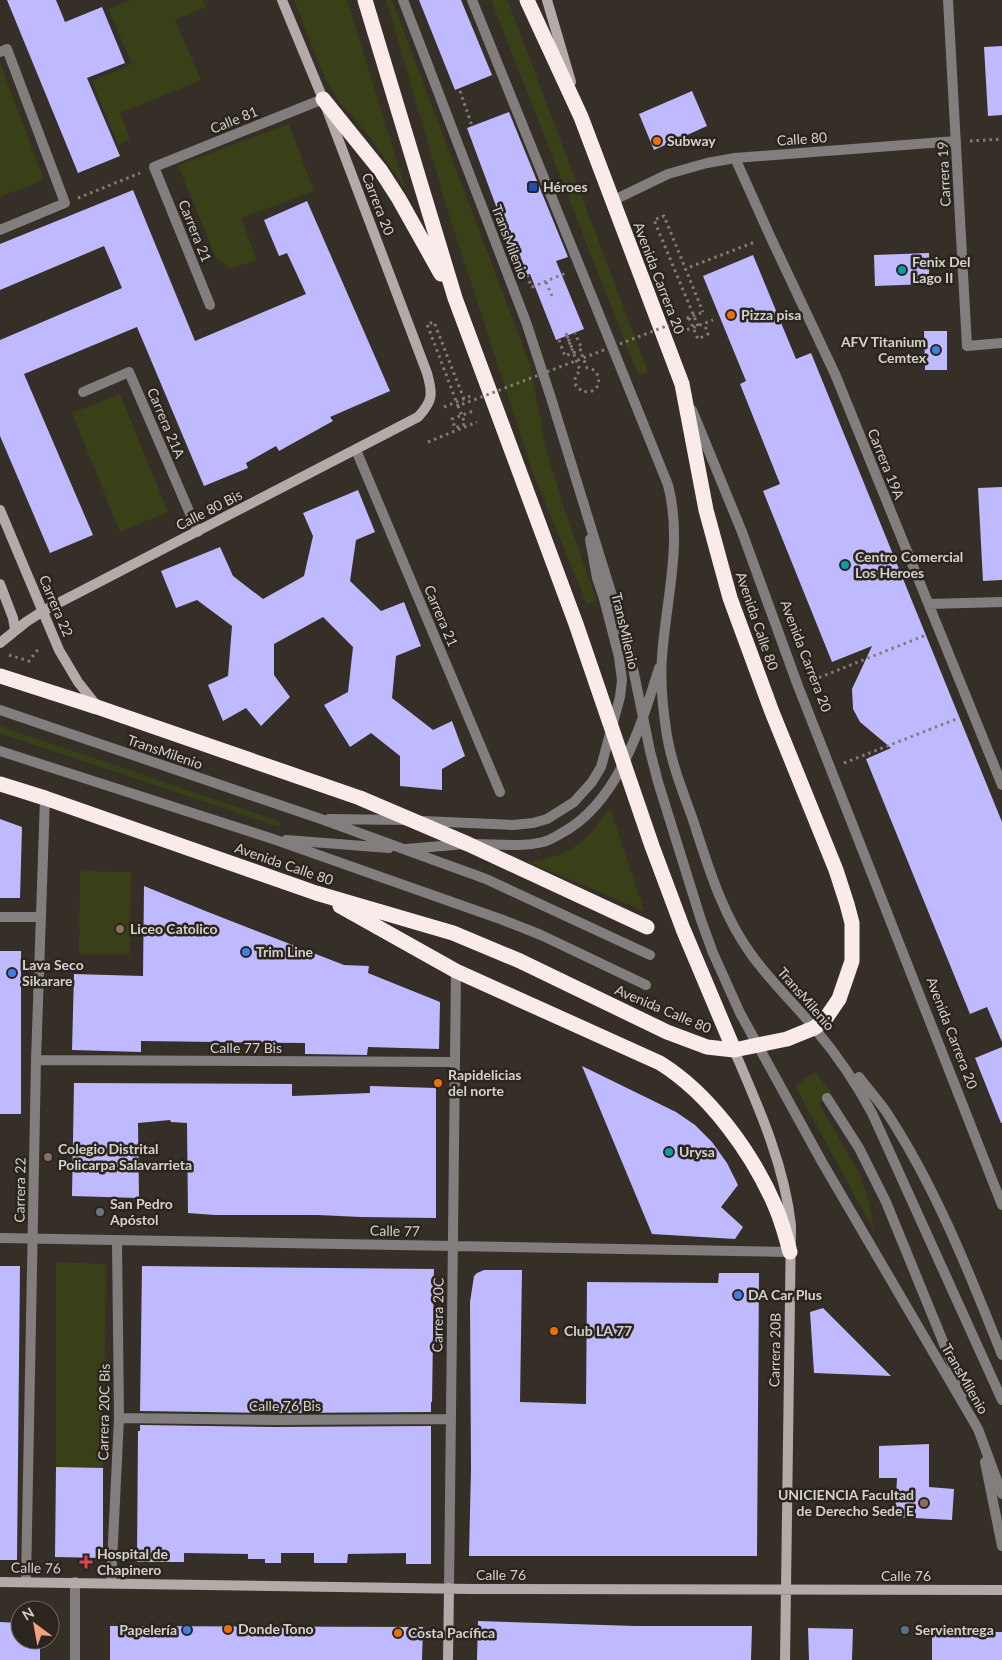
<svg xmlns="http://www.w3.org/2000/svg" width="1002" height="1660" viewBox="0 0 1002 1660" font-family="Lato,sans-serif">
<style>
.green{fill:#393f16}
.building{fill:#bfb9ff}
.lines{fill:none;stroke-linecap:round;stroke-linejoin:round}
.path{stroke:#817c76;stroke-width:3;stroke-dasharray:2.5 4;stroke-linecap:butt}
.lane{stroke:#837e7e;stroke-width:10}
.street{stroke:#837e7e;stroke-width:10}
.secondary{stroke:#b3aaa9;stroke-width:10}
.highway{stroke:#f9ebea;stroke-width:15}
.path-bridge{stroke:#817c76;stroke-width:3;stroke-dasharray:2.5 4;stroke-linecap:butt}
.food-dot{fill:#e8710a;stroke:#2b251e;stroke-width:2}
.transit-dot{fill:#1a4fb4;stroke:#2b251e;stroke-width:2}
.culture-dot{fill:#0f9aa8;stroke:#2b251e;stroke-width:2}
.shop-dot{fill:#3f7fe0;stroke:#2b251e;stroke-width:2}
.education-dot{fill:#8d6e63;stroke:#2b251e;stroke-width:2}
.worship-dot{fill:#6b7280;stroke:#2b251e;stroke-width:2}
.health-dot{fill:#e0444e;stroke:#2b251e;stroke-width:2}
.service-dot{fill:#5c6f8a;stroke:#2b251e;stroke-width:2}
.labels{text-anchor:middle;stroke-width:5;stroke-linejoin:round;paint-order:stroke}
.street-label{font-size:14px;fill:#d4d0cc;stroke:#2b251e}
.poi-label{font-size:14px;font-weight:bold;fill:#d4d0cc;stroke:#2b251e;text-anchor:start}
</style>
<rect width="100%" height="100%" fill="#352f28"/>
<!-- green -->
<path class="green" d="M131,0h72l3,7 -31,13 26,60 -81,33 10,25 -12,7 -26,-64 40,-17 -24,-55z
M294,0h53l59,190 -41,-59 -24,-27 -16,-26z
M386,0h6l138,365 16,84 18,59 33,93 -10,3 -53,-128 -86,-264z
M491,0h16l4,9 137,363 -10,3z
M0,63l44,117 -44,17z
M289,124l25,67 -73,27 16,42 -26,9 -15,-11 -38,-93z
M120,394l48,118 -48,20 -48,-119z
M0,726l281,96 -2,5 -279,-94z
M610,808l34,103 -116,-49c46,-8 55,-17 82,-54z
M80,871l51,1 -1,82h-51z
M815,1072l17,21 -13,10 41,72 10,31 4,25 -79,-145z
M56,1262l50,2 -3,204 -47,-1z"/>
<!-- building -->
<path class="building" d="M7,0h49l9,22 37,-15 23,56 -38,15 33,78 -42,17z
M419,0h42l31,75 -37,15z
M1002,46v69l-14,1 -4,-69z
M692,91l15,35 -53,24 -15,-36z
M509,112l59,145 -12,4 28,68 -28,11 -26,-66 -8,2 -55,-148z
M133,190l62,151 111,-47 -19,-41 -8,3 -15,-36 43,-19 83,190 -60,26 3,4 -54,30 -3,-5 -30,17 2,5 -44,18 -67,-159 -113,47 69,161 -43,18 -50,-117v-96l122,-52 -18,-42 -104,44v-46z
M929,253v31l-54,2 -1,-31z
M753,255l43,104 15,-6 191,469v220l-15,-35 -17,7 -104,-255 25,-11 -31,-26 -7,-13 -1,-20 20,-43 -40,16 -69,-171 17,-7 -40,-100 6,-3 -43,-105z
M924,331h23v39h-22z
M1002,487v93l-19,1 -5,-93z
M358,490l17,42 -19,8 -6,41 31,30 23,-9 17,44 -25,10 -4,42 41,32 19,-9 13,35 -23,13v21l-42,-4v-30l-29,-23 -21,14 -26,-42 24,-13 5,-45 -30,-30 -49,27v31l16,22 -29,29 -15,-18 -23,13 -15,-36 20,-9 4,-50 -35,-26 -21,8 -15,-37 59,-24 13,29 30,23 41,-23 9,-40 -10,-23z
M0,819l22,8 -2,71h-20z
M144,886l64,26 136,53 25,1 -1,7 72,29 -1,47 -71,-2 -1,8 -62,-1v-11l-164,-2v11l-69,-2 2,-76 69,2z
M0,951h21v163h-21z
M1002,1047v76h-1l-26,-65z
M582,1066l94,46 19,13 17,17 15,21 11,22 -17,22 22,20 -8,12 -83,-5z
M74,1083l218,1v12l78,-3v-7l66,2v130l-75,-1 -43,-2h-103l-27,-2 -1,-90 -16,-1 -1,-2 -32,3 1,75 -67,-2z
M0,1266h20l-3,294h-17z
M142,1266l292,3 -2,133h-1v10l-155,1 -136,-2z
M484,1270h38l-2,132 66,2 1,-122 131,1 1,-10h40l-2,283h-288l2,-88 -1,-166 4,-26 3,-3z
M823,1308l68,68 -77,-3 -4,-61z
M140,1425l136,2 155,-1v138h-25v-11l-58,1 -1,9h-33v-10h-33v10h-16v-4h-17v-5l-64,-1v9h-47l1,-131h2z
M929,1444v43l25,2 -2,31 -57,-3 2,-39h-18v-32z
M56,1467l47,1v90l-48,-1z
M478,1621l157,5h117l-1,34h-274z
M0,1622l20,1v17h20v20h-40z
M110,1626l313,1 -1,33h-312z
M808,1628l45,1 -1,31h-43z
M932,1632h70v28h-70z"/>
<g class="lines">
<!-- path -->
<path class="path" d="M460,91l12,35
M970,141l32,-2
M78,198l62,-25
M690,267l65,-25
M527,275l5,13
M546,282l6,14
M532,287l34,-14
M698,326l-44,-106 10,-4 39,96
M681,332l32,-12
M566,333l8,20
M559,340l6,16 15,-6 2,-1 -7,-16
M576,360l4,10 -5,7 1,9 7,6 9,-1 6,-5c2,-9 -1,-17 -11,-18l-7,-18
M458,406l7,18 -10,4 -3,-9 21,-8
M444,407l29,-12
M428,442l49,-20
M9,655l20,6 11,-14
M813,680l113,-45
M844,763l115,-45"/>
<!-- lane -->
<path class="lane" d="M403,0l123,322 25,76 79,256 20,97 8,31 43,138 12,33 27,60 82,149 156,267 24,65
M472,0l196,485c15,58 -2,114 -6,172 -2,26 1,54 5,79 5,29 16,56 26,84 15,46 29,94 58,134 19,27 43,49 64,75 22,26 41,54 57,84l130,287
M83,392l46,-20 69,160
M692,410l50,122 56,154 204,519
M0,710l321,109 165,60 164,76
M0,751l273,88 230,81 38,15 105,50
M329,819l76,1
M422,821l91,4 20,-2 14,-4 27,-17 18,-20 9,-15 19,-70 2,-17 -3,-23 -15,-58 -7,-21 -7,-39
M286,840l103,8
M406,849c20,-1 40,-4 61,-5 25,-1 51,4 76,-2 6,-1 12,-5 17,-8 58,-30 81,-108 99,-166
M859,1077c9,12 20,24 28,36 49,75 82,159 115,242
M827,1098l32,50 27,54 78,191
M985,1462l17,84"/>
<!-- street -->
<path class="street" d="M948,0l19,346 35,-3
M0,52l7,-3 58,154 -65,27
M735,158l35,78 65,138 167,411
M612,201l56,-27 39,-11 28,-5 221,-17
M210,305l-56,-138 169,-68
M356,450l144,342
M929,604l73,-2
M0,917h40
M36,1060l419,2
M0,1238l790,14
M119,1418l157,2 175,-1
M26,1582l10,-522 9,-262
M111,1583l8,-165 -2,-177
M449,1588l7,-617
M75,1660v-78"/>
<!-- secondary -->
<path class="secondary" d="M547,0l24,82
M0,510l59,140 19,32 19,24
M0,584l13,34 2,12
M0,643l26,-21 17,-11 375,-194c15,-16 15,-23 9,-44l-104,-274 -41,-99
M734,1050c24,56 50,113 57,175l-6,435
M0,1582l472,7 530,1
M448,1660l1,-72"/>
<!-- highway -->
<path class="highway" d="M365,0l90,298 121,326 76,222 31,83 51,121
M323,99l58,72 18,28 42,75
M0,676l97,31 263,91 108,46 179,83
M0,784l45,14 271,95 137,40 67,28 147,71 40,15 27,3 53,-11 27,-11 10,-7 15,-22 13,-38v-38l-5,-19 -11,-34 -64,-158 -42,-114 -24,-88 -24,-126 -101,-267 -54,-117
M340,906l116,65 204,92c50,31 93,91 116,145 6,14 10,29 14,44"/>
<!-- path-bridge -->
<path class="path-bridge" d="M689,318l9,21 10,-5 -4,-11
M567,336l9,24
M464,399l-30,-77 -7,2 31,82 245,-94"/>
</g>
<!-- markers -->
<g class="food-dot">
<circle cx="657" cy="141" r="5"/>
<circle cx="731" cy="315" r="5"/>
<circle cx="438" cy="1083" r="5"/>
<circle cx="554" cy="1331" r="5"/>
<circle cx="228" cy="1629" r="5"/>
<circle cx="398" cy="1633" r="5"/>
</g>
<rect class="transit-dot" x="528" y="182" width="10" height="10" rx="2.5"/>
<g class="culture-dot">
<circle cx="902" cy="270" r="5"/>
<circle cx="845" cy="565" r="5"/>
<circle cx="669" cy="1152" r="5"/>
</g>
<g class="shop-dot">
<circle cx="936" cy="350" r="5"/>
<circle cx="246" cy="952" r="5"/>
<circle cx="12" cy="973" r="5"/>
<circle cx="738" cy="1295" r="5"/>
<circle cx="187" cy="1630" r="5"/>
</g>
<g class="education-dot">
<circle cx="120" cy="929" r="5"/>
<circle cx="48" cy="1157" r="5"/>
<circle cx="924" cy="1503" r="5"/>
</g>
<circle class="worship-dot" cx="100" cy="1212" r="5"/>
<path class="health-dot" d="M83.5 1554.5h5v5h5v5h-5v5h-5v-5h-5v-5h5z"/>
<circle class="service-dot" cx="905" cy="1630" r="5"/>
<g class="labels">
<!-- street labels -->
<g class="street-label">
<text transform="translate(234 120) rotate(-22)" y="5">Calle 81</text>
<text transform="translate(802 139) rotate(-4)" y="5">Calle 80</text>
<text transform="translate(944 174) rotate(-93)" y="5">Carrera 19</text>
<text transform="translate(378 204) rotate(69)" y="5">Carrera 20</text>
<text transform="translate(195 231) rotate(68)" y="5">Carrera 21</text>
<text transform="translate(510 242) rotate(69)" y="5">TransMilenio</text>
<text transform="translate(659 278) rotate(69)" y="5">Avenida Carrera 20</text>
<text transform="translate(166 423) rotate(67)" y="5">Carrera 21A</text>
<text transform="translate(886 464) rotate(68)" y="5">Carrera 19A</text>
<text transform="translate(209 510) rotate(-27)" y="5">Calle 80 Bis</text>
<text transform="translate(56 606) rotate(67)" y="5">Carrera 22</text>
<text transform="translate(441 616) rotate(67)" y="5">Carrera 21</text>
<text transform="translate(757 621) rotate(71)" y="5">Avenida Calle 80</text>
<text transform="translate(625 631) rotate(77)" y="5">TransMilenio</text>
<text transform="translate(806 656) rotate(69)" y="5">Avenida Carrera 20</text>
<text transform="translate(165 752) rotate(19)" y="5">TransMilenio</text>
<text transform="translate(284 864) rotate(19)" y="5">Avenida Calle 80</text>
<text transform="translate(806 999) rotate(49)" y="5">TransMilenio</text>
<text transform="translate(663 1009) rotate(23)" y="5">Avenida Calle 80</text>
<text transform="translate(952 1033) rotate(69)" y="5">Avenida Carrera 20</text>
<text x="246" y="1053">Calle 77 Bis</text>
<text transform="translate(20 1190) rotate(-89)" y="5">Carrera 22</text>
<text transform="translate(395 1231) rotate(1)" y="5">Calle 77</text>
<text transform="translate(438 1315) rotate(-89)" y="5">Carrera 20C</text>
<text transform="translate(775 1350) rotate(-89)" y="5">Carrera 20B</text>
<text transform="translate(965 1379) rotate(60)" y="5">TransMilenio</text>
<text x="285" y="1411">Calle 76 Bis</text>
<text transform="translate(104 1412) rotate(-89)" y="5">Carrera 20C Bis</text>
<text transform="translate(36 1568) rotate(1)" y="5">Calle 76</text>
<text x="501" y="1580">Calle 76</text>
<text x="906" y="1581">Calle 76</text>
</g>
<!-- poi labels -->
<g class="poi-label">
<text x="667" y="146">Subway</text>
<text x="543" y="192">Héroes</text>
<text x="912" y="267">Fenix Del<tspan x="912" dy="16">Lago II</tspan></text>
<text x="741" y="320">Pizza pisa</text>
<text x="926" y="347" text-anchor="end">AFV Titanium<tspan x="926" dy="16">Cemtex</tspan></text>
<text x="855" y="562">Centro Comercial<tspan x="855" dy="16">Los Heroes</tspan></text>
<text x="130" y="934">Liceo Catolico</text>
<text x="256" y="957">Trim Line</text>
<text x="22" y="970">Lava Seco<tspan x="22" dy="16">Sikarare</tspan></text>
<text x="448" y="1080">Rapidelicias<tspan x="448" dy="16">del norte</tspan></text>
<text x="58" y="1154">Colegio Distrital<tspan x="58" dy="16">Policarpa Salavarrieta</tspan></text>
<text x="679" y="1157">Urysa</text>
<text x="110" y="1209">San Pedro<tspan x="110" dy="16">Apóstol</tspan></text>
<text x="748" y="1300">DA Car Plus</text>
<text x="564" y="1336">Club LA 77</text>
<text x="914" y="1500" text-anchor="end">UNICIENCIA Facultad<tspan x="914" dy="16">de Derecho Sede E</tspan></text>
<text x="97" y="1559">Hospital de<tspan x="97" dy="16">Chapinero</tspan></text>
<text x="238" y="1634">Donde Tono</text>
<text x="177" y="1635" text-anchor="end">Papelería</text>
<text x="915" y="1635">Servientrega</text>
<text x="408" y="1638">Costa Pacífica</text>
</g>
</g>
<!-- north arrow -->
<g transform="translate(35 1625) rotate(328)"><circle r="24" fill="#2b251e" stroke="#6f6964"/>
<path d="M0-4L9 19L0 12L-9 19Z" fill="#f3a082"/>
<text y="-8" font-size="14" font-weight="bold" text-anchor="middle" fill="#d4d0cc">N</text>
</g>
</svg>
